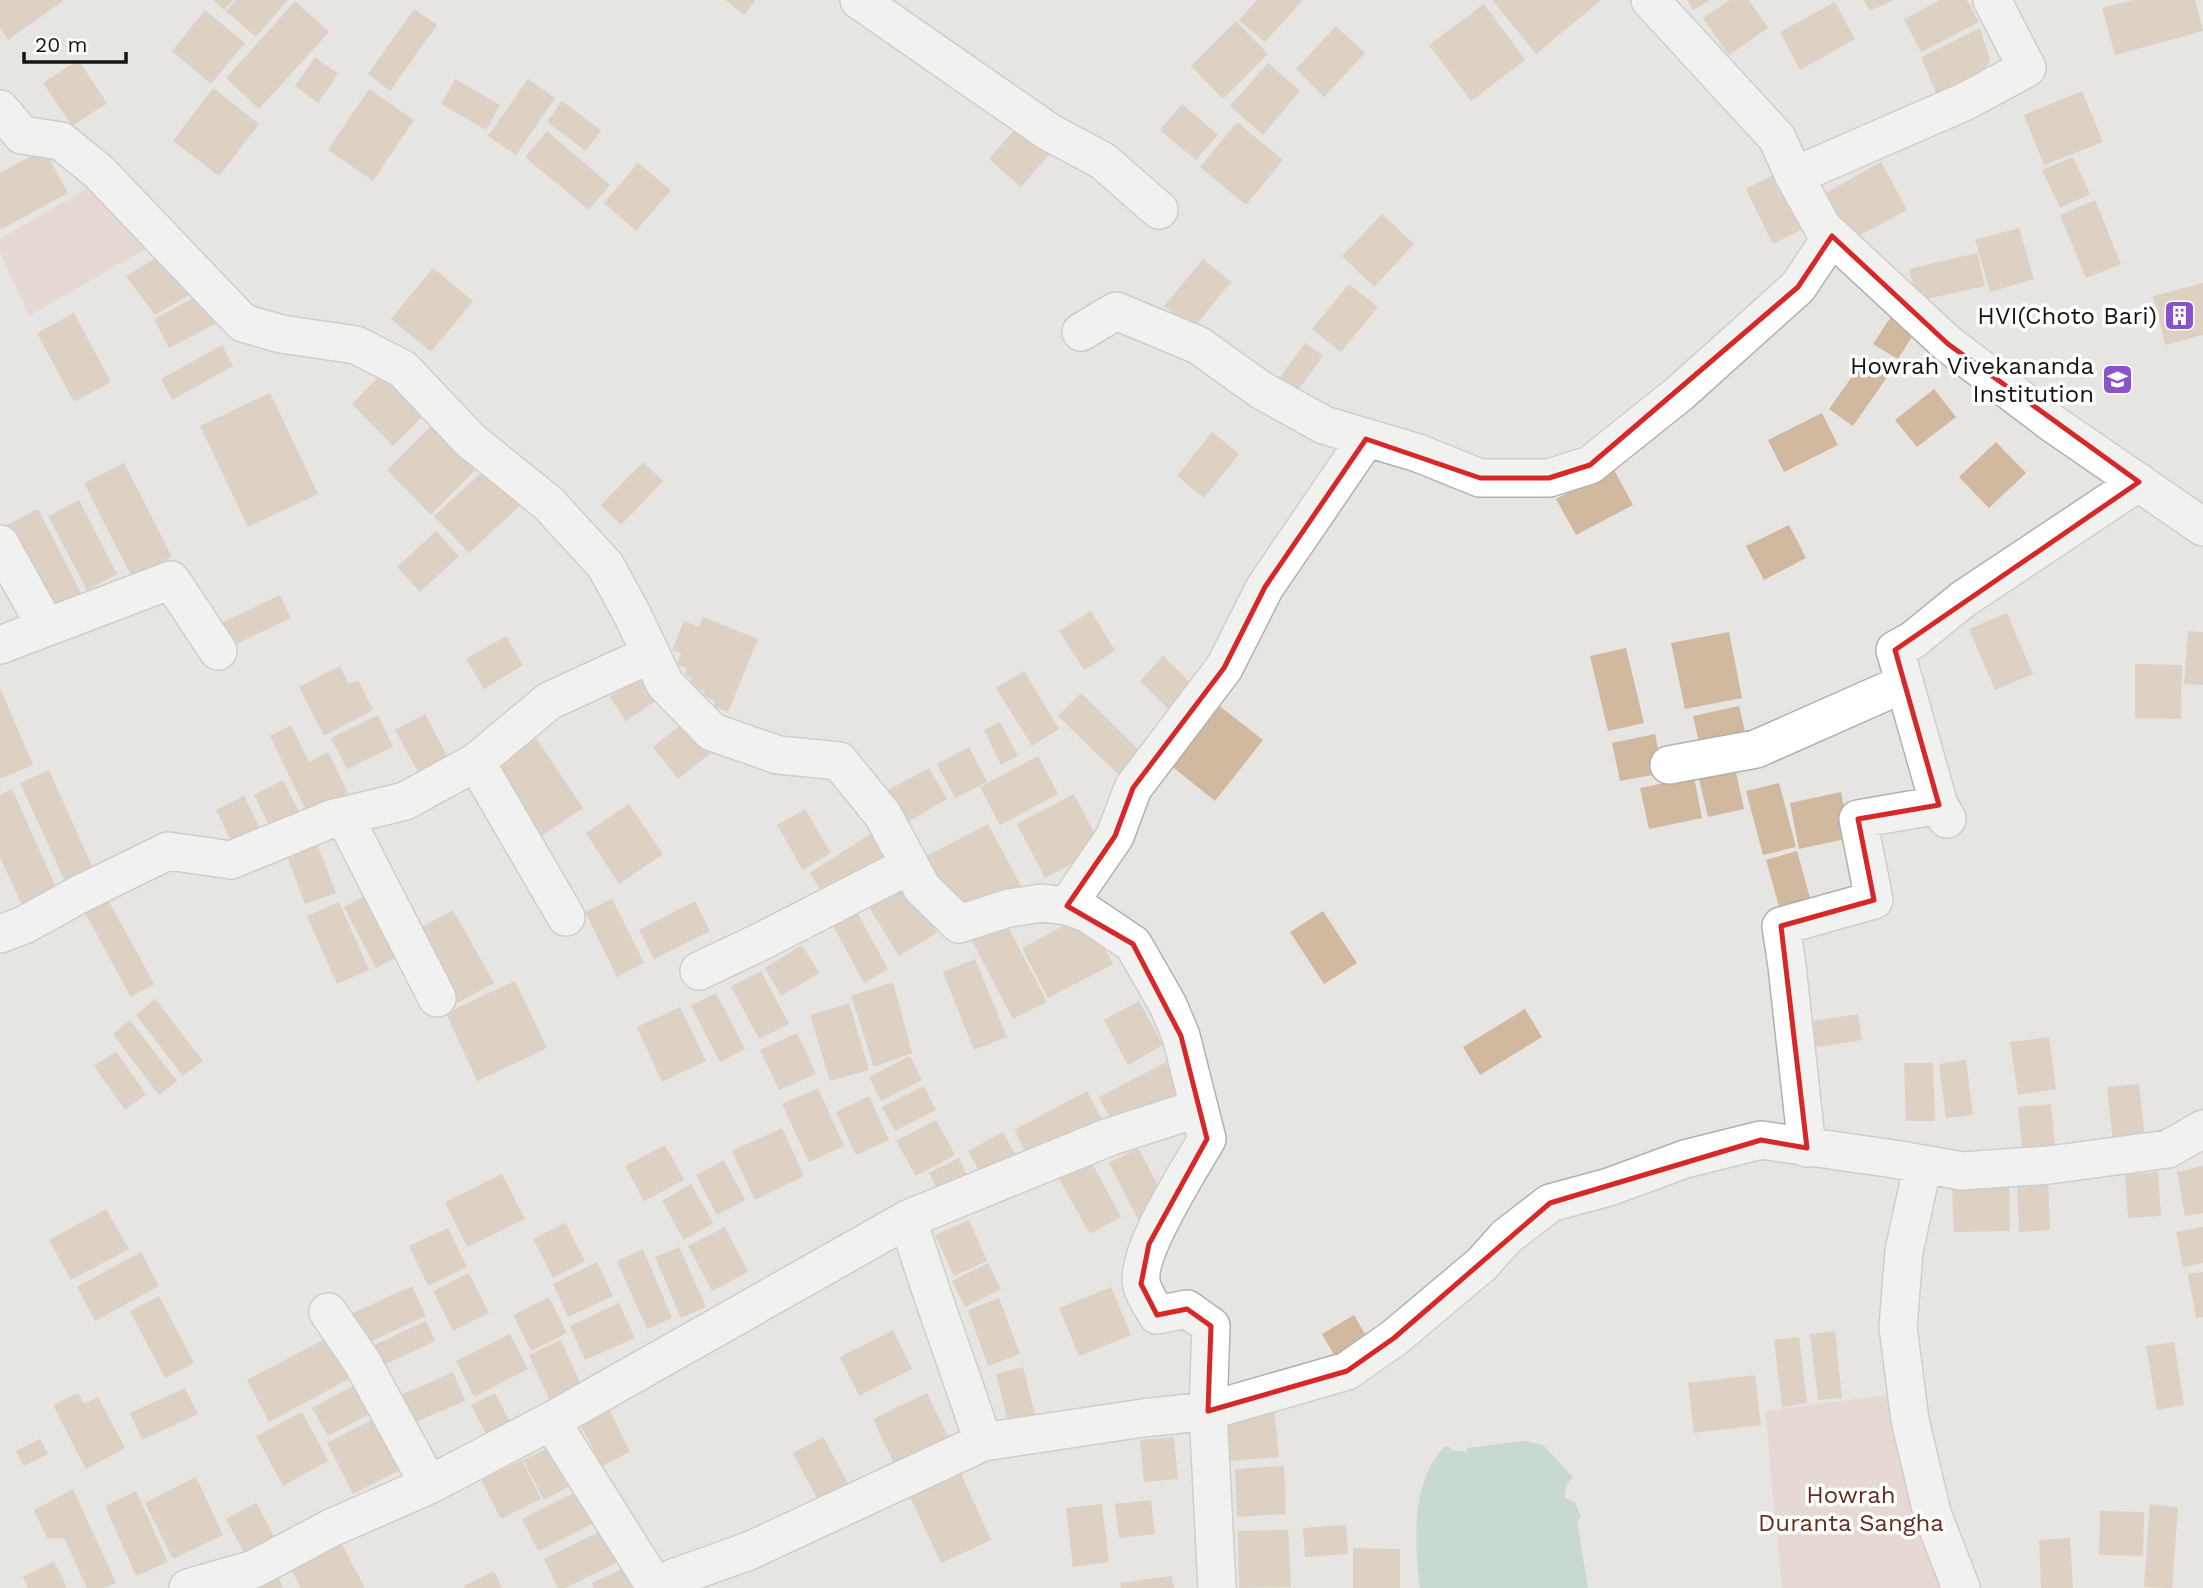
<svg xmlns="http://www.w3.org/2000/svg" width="2203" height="1588" viewBox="0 0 2203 1588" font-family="'Work Sans',sans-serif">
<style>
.green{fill:#e7cac0}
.water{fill:#a5cabb}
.building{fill:#d0b99e}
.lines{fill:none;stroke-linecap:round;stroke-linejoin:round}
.minor-casing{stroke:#b1b1ae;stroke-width:40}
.minor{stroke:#fff;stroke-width:37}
.marked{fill:none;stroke:#d62828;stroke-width:5;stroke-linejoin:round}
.labels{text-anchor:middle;stroke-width:7;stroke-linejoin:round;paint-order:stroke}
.poi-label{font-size:24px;fill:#151514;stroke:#fffffe;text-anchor:end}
.park-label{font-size:24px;fill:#613020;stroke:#fffffe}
</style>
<rect width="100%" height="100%" fill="#e6e5e2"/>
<!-- green -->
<path class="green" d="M105,178l58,61 -134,77 -29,-64v-13z
M1900,1393l50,195h-168l-17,-177z"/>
<!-- water -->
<path class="water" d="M1524,1441l19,4 30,32 -7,8 -1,13 10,4 6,16 -4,2 11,68h-168c-6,-46 -9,-105 24,-141h7l-1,3 17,2v-4z"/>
<!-- building -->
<path class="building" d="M0,0h64l-56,40 -8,-12z
M213,0h20l-9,10z
M236,0h52l-32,37 -30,-26z
M725,0h31l-12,15z
M1257,0h46l-38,42 -26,-22z
M1492,0h109l-65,54z
M1687,0h23l-17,10z
M1730,0h19l19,28 -39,27 -26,-37z
M1864,0h30l-24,11z
M1940,0h27l12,22 -58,30 -17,-33z
M2133,0h62l8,31 -88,24 -13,-47z
M295,1l34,31 -70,77 -33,-31z
M1835,2l20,37 -55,31 -20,-38z
M1484,4l41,56 -54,41 -42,-56z
M414,9l23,16 -47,66 -22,-17z
M205,10l40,33 -34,41 -39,-33z
M1236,21l32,33 -45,45 -32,-33z
M1336,26l29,27 -41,44 -28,-28z
M1980,28l10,32 -15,27 -34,18 -20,-48z
M315,57l23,17 -20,29 -23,-17z
M78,60l29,43 -35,23 -29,-43z
M1268,63l32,28 -37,44 -33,-29z
M455,79l45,26 -14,25 -45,-26z
M528,79l27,19 -39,57 -28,-19z
M213,88l46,36 -40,52 -46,-35z
M369,89l45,31 -41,61 -45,-31z
M2082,91l21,51 -59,23 -20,-50z
M562,101l39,29 -15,21 -39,-29z
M1182,104l36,31 -22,25 -36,-30z
M1023,120l32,28 -34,39 -32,-28z
M1237,122l46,38 -37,45 -46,-38z
M547,131l63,54 -21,25 -64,-53z
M44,149l24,44 -66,36 -2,-3v-53z
M2073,157l17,37 -30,14 -18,-38z
M1881,162l26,48 -56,30 -25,-47z
M638,163l33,27 -35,41 -32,-28z
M1781,171l27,55 -35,18 -27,-55z
M2095,200l26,64 -35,14 -26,-63z
M1382,214l32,30 -40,43 -32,-31z
M2019,228l15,51 -44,13 -15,-52z
M169,250l30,39 -44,26 -29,-39z
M1977,253l8,33 -68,15 -8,-32z
M1203,259l28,23 -38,47 -29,-23z
M433,268l40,33 -42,51 -40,-33z
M2203,283v52l-38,10 -12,-49z
M1349,284l29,23 -37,45 -29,-23z
M201,294l16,29 -48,25 -15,-29z
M1894,312l24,15 -20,32 -25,-15z
M74,313l37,69 -37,20 -37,-69z
M1305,343l18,13 -30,41 -18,-13z
M222,345l11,21 -61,34 -11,-21z
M1866,357l24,16 -37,53 -24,-17z
M387,368l42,42 -36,36 -41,-42z
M1934,389l22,28 -39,30 -22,-27z
M270,393l48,101 -70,33 -48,-101z
M1822,413l16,32 -54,27 -16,-32z
M439,418l44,44 -52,53 -44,-45z
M1212,432l27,22 -35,44 -27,-22z
M1996,442l30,31 -37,35 -30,-31z
M643,462l20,19 -42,44 -20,-20z
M124,463l48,94 -40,20 -48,-94z
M491,464l34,37 -56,52 -35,-37z
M1613,468l20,37 -57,30 -20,-36z
M79,500l38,74 -30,16 -39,-74z
M38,509l45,88 -31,16 -45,-88z
M1789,525l17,33 -42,22 -18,-34z
M436,531l23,25 -39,36 -23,-25z
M280,595l11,23 -59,28 -11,-23z
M1091,611l24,40 -31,19 -25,-39z
M2007,613l26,61 -38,16 -26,-61z
M703,617l55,22 -30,73 -15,-6 2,-5 -12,-5 2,-5 -16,-5 3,-8 -7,-3 2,-7 -10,-3 4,-12 -9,-3 12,-29 15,6z
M2188,631l15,1v53l-19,-1z
M1729,632l13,66 -57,11 -14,-66z
M506,636l17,29 -39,24 -18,-30z
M1626,648l18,75 -36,8 -18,-75z
M1163,656l38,37 -24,25 -37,-37z
M2135,664l47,1 -1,54 -46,-1z
M340,666l9,18 9,-4 15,30 -49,26 -25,-49z
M651,669l16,24 -41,28 -16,-24z
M1024,671l35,58 -27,17 -36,-58z
M0,688l33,77 -33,14z
M1081,693l67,66 -27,18 -63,-61z
M1217,704l46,36 -48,61 -46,-37z
M1739,706l9,39 -46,11 -9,-40z
M425,714l29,55 -29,16 -30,-55z
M378,715l15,32 -46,22 -16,-31z
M691,717l25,32 -38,30 -25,-32z
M1000,722l18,34 -17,9 -17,-35z
M291,725l18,37 19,-10 20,41 -41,20 -37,-77z
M1655,734l8,39 -43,8 -8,-38z
M536,738l47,70 -41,28 -47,-71z
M969,747l18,35 -32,16 -18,-34z
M1038,756l20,38 -58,31 -20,-38z
M929,768l18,31 -41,24 -18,-33z
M1735,768l9,41 -36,8 -10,-42z
M49,770l47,105 -28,13 -48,-105z
M1694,777l8,41 -53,11 -9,-41z
M283,780l21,42 -29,15 -21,-42z
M1779,783l17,64 -33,8 -17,-64z
M12,789l48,107 -35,16 -25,-55v-62z
M1841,792l9,46 -51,11 -9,-46z
M1074,794l28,54 -57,30 -28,-54z
M244,796l22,44 -28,14 -22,-44z
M629,804l34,50 -44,30 -33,-51z
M805,809l26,44 -28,17 -26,-45z
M988,824l35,66 -64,34 -36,-66z
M873,832l15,24 -64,40 -14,-23z
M317,844l19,49 -31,11 -18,-48z
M1797,851l16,58 -31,8 -16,-57z
M905,881l32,52 -38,23 -32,-52z
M376,890l32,61 -32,17 -32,-61z
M107,898l47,86 -23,13 -47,-86z
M612,899l32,64 -27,14 -32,-65z
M695,901l15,30 -56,28 -15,-29z
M339,902l30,68 -32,14 -30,-68z
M855,909l33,60 -24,14 -33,-61z
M453,910l41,73 -40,22 -40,-74z
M1323,911l34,52 -33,21 -34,-52z
M1087,913l26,51 -65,34 -26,-50z
M1006,923l41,79 -34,17 -41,-78z
M802,945l17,28 -38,23 -16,-28z
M975,959l32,78 -33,13 -31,-78z
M761,971l28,53 -30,15 -28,-53z
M515,981l32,67 -70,33 -31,-68z
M893,982l19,71 -38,14 -23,-71z
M716,993l29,56 -25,13 -29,-56z
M155,999l48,62 -20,15 -47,-61z
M1139,1001l24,44 -35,20 -24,-45z
M849,1003l20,67 -39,11 -20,-66z
M680,1007l26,54 -44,21 -25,-55z
M1525,1009l17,28 -62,38 -17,-28z
M1858,1014l4,26 -49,8 -5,-26z
M130,1020l47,61 -18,14 -46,-61z
M797,1033l19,41 -37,16 -19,-40z
M2049,1037l7,52 -38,6 -8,-53z
M116,1051l30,43 -21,16 -31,-44z
M910,1056l12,24 -41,21 -12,-24z
M1178,1056l15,29 -79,41 -15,-29z
M1966,1060l7,55 -27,3 -7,-54z
M1904,1063h29l2,58h-29z
M2139,1084l7,65 -32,4 -7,-66z
M924,1086l12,24 -41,21 -13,-24z
M818,1088l26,58 -35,16 -27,-58z
M1087,1091l16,30 -73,39 -16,-30z
M869,1096l20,44 -33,15 -20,-43z
M2051,1104l5,51 -33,3 -5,-51z
M936,1120l19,35 -39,21 -20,-35z
M782,1128l22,48 -49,24 -23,-49z
M1003,1132l18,33 -35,19 -18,-33z
M665,1145l19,35 -40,21 -19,-35z
M1138,1148l31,58 -30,15 -30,-58z
M959,1158l14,30 -30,14 -14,-29z
M1089,1158l32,59 -31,17 -33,-59z
M724,1160l21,40 -28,15 -21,-40z
M2203,1166v47l-18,3 -8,-44z
M2158,1172l3,44 -33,2 -3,-44z
M502,1174l23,45 -58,28 -22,-45z
M2048,1181l2,49 -31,2 -2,-49z
M691,1184l22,39 -29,17 -22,-39z
M2009,1186l1,45 -56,1 -2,-44z
M106,1209l23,40 -58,31 -22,-40z
M969,1220l18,41 -33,15 -19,-41z
M565,1223l20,38 -32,17 -20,-39z
M725,1227l23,45 -36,19 -24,-45z
M2203,1227v36l-20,4 -7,-35z
M448,1228l19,39 -39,19 -19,-40z
M679,1247l27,60 -25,11 -26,-61z
M643,1249l29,69 -25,11 -30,-68z
M141,1252l18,34 -64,35 -18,-34z
M597,1262l16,34 -45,21 -15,-33z
M988,1263l13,26 -36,18 -13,-26z
M2203,1272v45l-7,1 -8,-44z
M469,1273l20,40 -36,18 -20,-40z
M412,1286l14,30 -61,28 -14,-30z
M1111,1287l20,48 -52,21 -20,-48z
M159,1296l35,67 -29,15 -35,-67z
M549,1297l18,36 -36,18 -18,-36z
M999,1298l21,56 -32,12 -20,-56z
M619,1303l16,35 -50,22 -15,-34z
M1354,1315l18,31 -32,19 -18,-31z
M426,1321l9,20 -59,28 -10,-20z
M893,1330l19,39 -53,27 -19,-39z
M1835,1331l7,67 -24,2 -8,-66z
M338,1332l22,41 -91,49 -22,-42z
M510,1334l18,35 -54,28 -18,-36z
M1799,1337l8,66 -25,4 -8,-67z
M561,1340l26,58 -32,14 -26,-57z
M2174,1342l10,63 -27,5 -11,-64z
M1023,1367l15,60 -27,7 -15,-60z
M453,1372l12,29 -61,26 -12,-28z
M1755,1375l6,50 -67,8 -6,-50z
M366,1379l15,29 -53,28 -16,-28z
M185,1388l13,26 -56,26 -12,-27z
M78,1393l6,11 14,-7 27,51 -39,21 -33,-64z
M495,1393l21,41 -24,12 -21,-41z
M927,1393l29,60 -54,27 -29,-61z
M1274,1407l5,50 -49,4 -4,-50z
M610,1411l20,41 -28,14 -21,-40z
M302,1412l26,49 -45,25 -27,-50z
M375,1418l27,51 -49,25 -26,-51z
M823,1437l33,61 -30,17 -33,-62z
M1174,1437l4,42 -34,3 -4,-42z
M40,1439l8,15 -24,12 -8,-15z
M562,1441l19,39 -37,20 -21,-40z
M522,1460l19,39 -40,20 -20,-39z
M1284,1466l2,48 -49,3 -2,-48z
M961,1474l30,66 -50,23 -31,-66z
M196,1477l27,58 -50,24 -28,-56z
M590,1485l16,32 -68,34 -16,-32z
M73,1489l43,94 -12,5h-17l-23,-50h-17l-13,-28z
M136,1491l32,71 -32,14 -31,-70z
M1151,1500l4,34 -36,4 -4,-34z
M256,1503l24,44 -30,16 -24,-44z
M1102,1504l7,58 -36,5 -7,-59z
M2150,1504l28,3 -6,81 -28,-1z
M2100,1511l44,1 -1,44 -44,-1z
M613,1525l16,32 -64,31h-7l-14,-29z
M1346,1525l2,29 -43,3 -2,-29z
M1288,1530l3,57 -52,1 -1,-57z
M2070,1538l3,50h-32l-2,-48z
M340,1541l25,47h-64l-11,-21z
M1353,1548l47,1v39h-47z
M54,1561l13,27h-39l-5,-11z
M637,1562l13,26h-56l-2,-5z
M494,1571l8,17h-37l-1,-2z
M275,1572l9,16h-37z
M1172,1576l2,12h-53l-1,-5z"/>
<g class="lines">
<defs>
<path id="minor" d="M859,0l190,132 54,29 56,49
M1650,0l127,138 17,38 29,52 125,116 104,79 151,104
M0,109l22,26 39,6 38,31 144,151 38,11 75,11 47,24 67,71 78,63 57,62 27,49 33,70 47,48 66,23 61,6 44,54 39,73 37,36 50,-16 33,-5 25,3 20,7 46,31 35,61 13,31 26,103c-17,30 -74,116 -65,147 3,10 10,20 15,29l30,-6 24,17 -3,85 9,177
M1794,176l172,-75 61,-33 -35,-68
M1081,332l35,-21 82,34 63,45 63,35 94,28 62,25h69l41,-13 90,-72 118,-106 34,-51
M0,544l46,83
M0,645l171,-65 47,71
M476,762l90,155
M1669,765l87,-16 149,-66
M344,816l93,182
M1947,819l-8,-14 -44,-155 18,-10 49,-40 177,-118
M1067,906l48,-70 18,-48 91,-120 41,-81 101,-148
M0,934l24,-9 56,-31 88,-43 63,9 100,-41 74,-18 71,-39 73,-61 102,-47
M699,971l63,-30 148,-76
M1807,1148l-20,-182 -6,-40 93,-26 -16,-81 81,-14
M1923,1164l-19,87 -6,76 12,93 22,93 29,75
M328,1312l34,50 67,123
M551,1421l105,167
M983,1442c-24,-75 -53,-148 -75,-223l201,-82 90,-29
M188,1588l66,-19 77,-41 98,-43 122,-64 357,-202
M674,1588l-1,-10 76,-27 234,-109 160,-24 65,-7 139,-40 47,-33 88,-74 24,-27 44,-34 59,-16 76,-28 76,-19 133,19 68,12 87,-6 119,-16 35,-20"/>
</defs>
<!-- minor casing -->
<use href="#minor" class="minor-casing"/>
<!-- minor -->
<use href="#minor" class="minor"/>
</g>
<!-- marked area -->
<path d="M0 0H2203V1588H0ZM1832,236l116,108 191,138 -244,168 44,155 -81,14 16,81 -93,26 26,222 -46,-8 -211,63 -156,135 -47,33 -139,40 3,-85 -24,-17 -30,6 -16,-31 8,-40 58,-105 -26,-103 -48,-92 -66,-38 48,-70 18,-48 91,-120 41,-81 101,-148 114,39h69l41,-13 208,-178z" fill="#e6e5e2" fill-opacity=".55" fill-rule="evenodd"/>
<path class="marked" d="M1832,236l116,108 191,138 -244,168 44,155 -81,14 16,81 -93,26 26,222 -46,-8 -211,63 -156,135 -47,33 -139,40 3,-85 -24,-17 -30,6 -16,-31 8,-40 58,-105 -26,-103 -48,-92 -66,-38 48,-70 18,-48 91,-120 41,-81 101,-148 114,39h69l41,-13 208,-178z"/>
<!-- icons -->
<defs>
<symbol id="building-square" viewBox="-11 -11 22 22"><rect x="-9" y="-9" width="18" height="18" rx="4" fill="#8a53ca" stroke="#fffffe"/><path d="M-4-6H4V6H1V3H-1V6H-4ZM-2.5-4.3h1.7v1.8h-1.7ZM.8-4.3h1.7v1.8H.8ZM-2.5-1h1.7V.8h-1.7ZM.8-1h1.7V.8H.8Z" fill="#fff"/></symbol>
<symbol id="school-square" viewBox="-11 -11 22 22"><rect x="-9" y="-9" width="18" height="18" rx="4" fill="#8a53ca" stroke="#fffffe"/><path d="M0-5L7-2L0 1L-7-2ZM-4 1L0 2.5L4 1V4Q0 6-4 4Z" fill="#fff"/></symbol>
</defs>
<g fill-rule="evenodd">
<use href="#building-square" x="2162" y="298" width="35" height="35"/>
<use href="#school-square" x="2100" y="362" width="35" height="35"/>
</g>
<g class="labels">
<!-- poi labels -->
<g class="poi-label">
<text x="2157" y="324">HVI(Choto Bari)</text>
<text x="2094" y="374">Howrah Vivekananda<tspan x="2094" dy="28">Institution</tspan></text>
</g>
<!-- park labels -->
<g class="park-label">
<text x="1851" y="1503">Howrah<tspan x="1851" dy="28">Duranta Sangha</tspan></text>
</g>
</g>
<!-- scale -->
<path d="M24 52v10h102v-10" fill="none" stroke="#151514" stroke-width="3.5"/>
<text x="35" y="52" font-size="21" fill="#151514" stroke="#fffffe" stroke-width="5" paint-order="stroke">20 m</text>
</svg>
